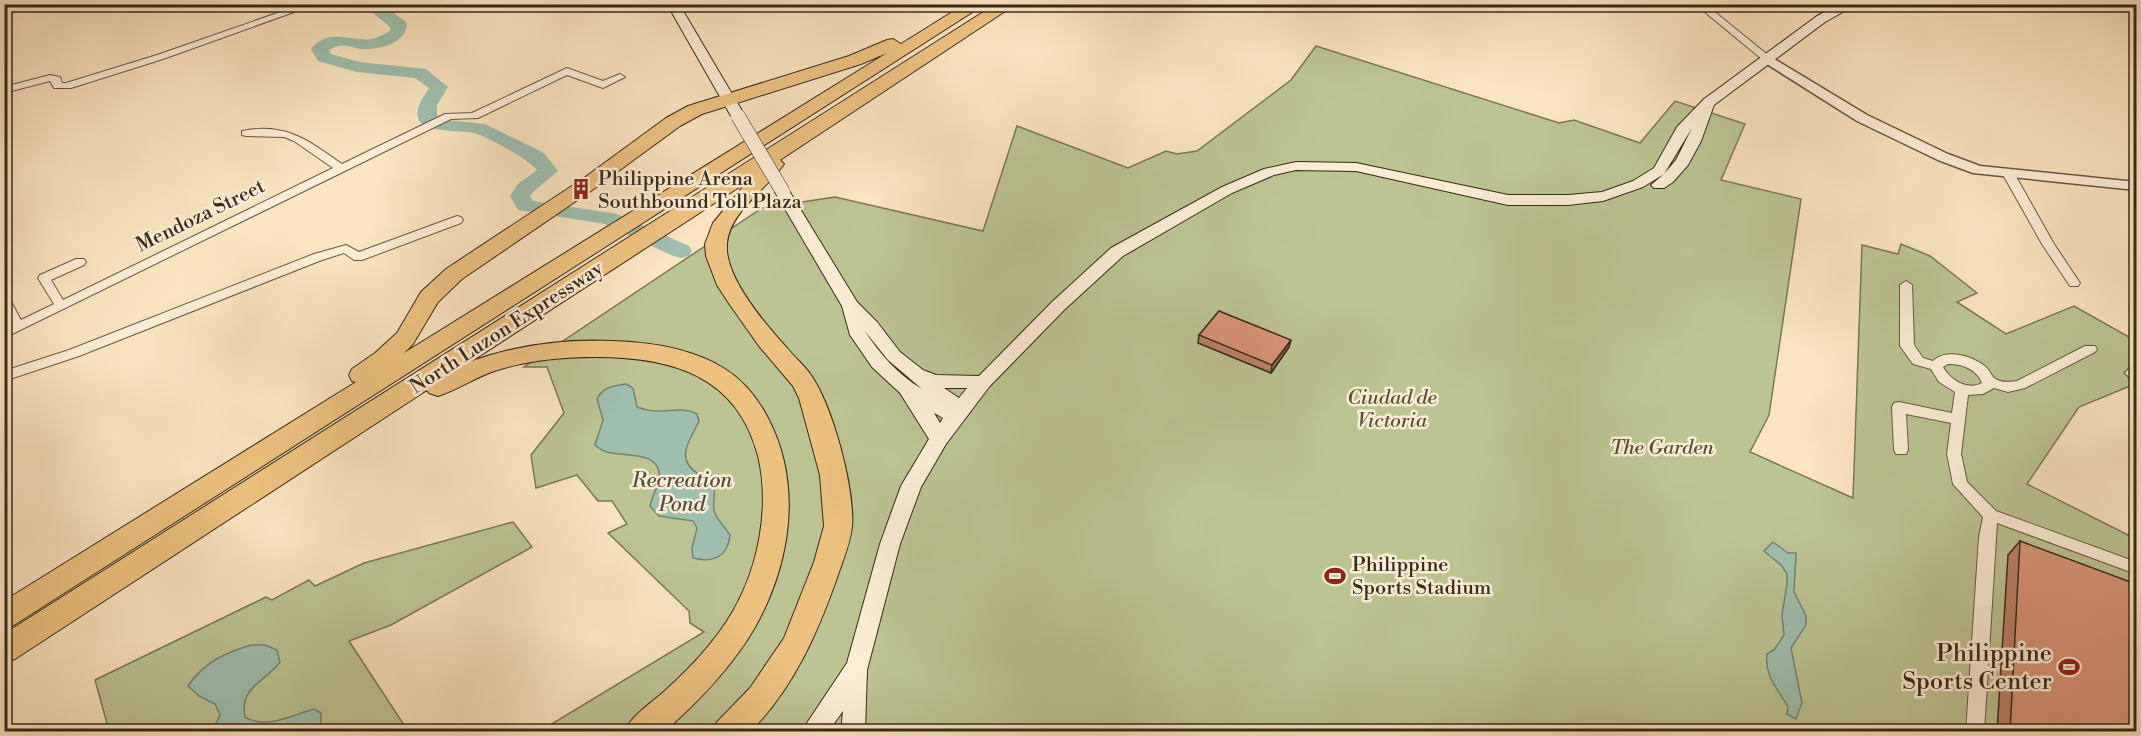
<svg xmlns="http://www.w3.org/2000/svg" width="2141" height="736" viewBox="0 0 2141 736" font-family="'Libre Bodoni',serif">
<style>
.green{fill:#bdc494;stroke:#7a7757;stroke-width:1.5}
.water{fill:#9fbfaf;stroke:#758373;stroke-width:1.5}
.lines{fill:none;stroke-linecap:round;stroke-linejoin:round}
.river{fill:#9fbfaf;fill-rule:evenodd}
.minor-casing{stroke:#685844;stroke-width:2}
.tertiary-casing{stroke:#685844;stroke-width:3}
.secondary-casing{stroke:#372a1a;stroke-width:2}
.motorway-casing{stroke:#372a1a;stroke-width:2}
.minor{fill:#fcedd7;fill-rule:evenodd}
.tertiary{fill:#fcedd7;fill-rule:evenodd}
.secondary{fill:#fcedd7;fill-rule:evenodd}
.motorway{fill:#edc280;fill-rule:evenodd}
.secondary-bridge-casing{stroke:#372a1a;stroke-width:15;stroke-linecap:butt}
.secondary-bridge{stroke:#fcedd7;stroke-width:14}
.wall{fill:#bb7f67;stroke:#372a1a;stroke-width:1.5}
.shaded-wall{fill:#996854;stroke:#372a1a;stroke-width:1.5}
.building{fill:#da9478;stroke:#372a1a;stroke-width:1.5}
.labels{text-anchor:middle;stroke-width:5;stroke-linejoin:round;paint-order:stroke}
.poi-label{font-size:20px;fill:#372a1a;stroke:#fcedd7;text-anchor:start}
.street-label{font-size:20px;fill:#372a1a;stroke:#fcedd7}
.park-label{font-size:20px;font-style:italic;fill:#585038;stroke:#fcedd7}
.water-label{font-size:21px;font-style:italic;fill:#514f3f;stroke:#fcedd7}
.near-poi-label{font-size:24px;fill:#372a1a;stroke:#fcedd7;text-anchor:end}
</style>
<rect width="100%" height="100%" fill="#fae4c1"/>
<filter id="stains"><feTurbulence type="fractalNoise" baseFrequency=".00333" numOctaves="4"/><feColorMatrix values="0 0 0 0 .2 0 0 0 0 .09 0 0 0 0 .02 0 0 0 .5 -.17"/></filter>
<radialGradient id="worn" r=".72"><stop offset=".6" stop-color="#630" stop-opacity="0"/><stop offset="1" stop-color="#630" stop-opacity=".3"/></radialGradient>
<!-- green -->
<path class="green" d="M1316,46l243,77 15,-3 66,23 35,-42 70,23 -24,56 80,19 -32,216 -19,37 103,46 9,-253 36,9 3,-10 29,12 47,37 -20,9 49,32 68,-28 62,35v19l-12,13 11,11 -56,23 -52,77 109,55v192h-1596l164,-99 -14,-9 -1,-12 -81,-78 19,-9 -15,-23h-14l-21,-26 -41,13 -5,-33 33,-42 -17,-46h-23l238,-159 73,-11 148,34 34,-105 111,42 38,-17 11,3 20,-3 94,-71z
M513,522l19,25 -141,78 -42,16 59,90h-299l-14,-51 171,-83 6,3 37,-20 6,6 49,-23z"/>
<!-- water -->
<path class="water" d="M626,384l7,4 4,19c24,10 41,-3 60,7l2,7c-9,20 -26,38 1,54 7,3 11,4 15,11 -3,31 -3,24 15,49 -2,22 -17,28 -37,23l-1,-10 5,-20 -4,-7 -34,-5 -9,-10c2,-9 7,-18 9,-27 4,-29 -36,-22 -52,-27 -5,-1 -8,-4 -12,-7l8,-25 -6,-21c6,-12 16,-13 29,-15z
M1773,542l15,11h8l-2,39 12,24v9l-15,23 11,55 -6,16 -9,-5 1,-7c-10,-18 -24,-31 -21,-53l7,-4 10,-15 -2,-20 5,-31v-10l-5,-8 -18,-15z
M251,645h14l12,5 3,12c-16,21 -41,25 -35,55 21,13 47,-2 69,-8l7,4v10l-11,8h-101l5,-3 6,-13 -5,-11 -16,-8 -11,-10c16,-24 37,-33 63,-41z"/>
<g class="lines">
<!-- river -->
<path class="river" d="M362,4h19l24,17 2,4c-2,19 -29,25 -46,24 -7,-1 -16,-5 -23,-3 -3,0 -6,3 -9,4l2,4 28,8 67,7 22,18 -11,18v10l10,5 38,4 59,29 14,18 -25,21 -3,4 3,5 84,13 72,32 3,5 -3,5 -8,2 -8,-2 -68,-32 -87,-14 -8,-14 8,-12 19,-14c-9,-11 -49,-33 -63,-37 -12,-3 -53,0 -56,-15 -3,-11 6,-21 11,-30l-14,-10 -58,-6 -39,-11 -7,-12c17,-22 39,-7 61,-10 6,-1 12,-5 18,-8v-4z"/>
<defs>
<path id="minor" d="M1695,4h10l64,52v4h-6z
M286,10l8,2 -131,47 -92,29h-17l-4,-7 -46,12v-6l46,-12 10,2 2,6h4l91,-28z
M567,68l36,13 17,-7 5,3 -22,11 -36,-13 -89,43 -27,1 -447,219v-10l7,-3 -7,-12v-18l4,1 13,24 33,-16 -16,-26 2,-3 36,-16h8l2,3 -2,3 -33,15 12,20 270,-132 -39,-27 -10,-4 -38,-1 -4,-1v-4c44,-9 67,10 100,33l103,-50 27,-1z
M2008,170l6,3 40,71 26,39 -2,3h-8l-28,-42 -40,-71z
M457,216l4,1 2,3 -2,3 -99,37h-8l-10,-7 -22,7 -243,96 -75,25v-10l65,-21 245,-96 32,-9 13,7z
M1906,281l6,4 2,60 9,13 10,3c13,-13 40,-5 53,6 3,3 5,8 8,11 6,5 16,4 23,3l68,-35h10l2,3 -2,3 -70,36 -17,4 -14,-4 -11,6 -15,1 -7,59 6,28 29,29 140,51v12l-139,-51 -13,209h-18l13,-195 4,-20 -30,-33 -6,-30 4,-31 -45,-9 2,36 -2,4h-10l-2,-4 -2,-43 2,-4 5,-1 53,11 3,-21 -16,-10 -8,-13 -18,-5 -13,-18v-61zM1948,364c14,0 29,5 34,19 -14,8 -32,-3 -39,-16z"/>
<path id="tertiary" d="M1766,54l101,61 81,39 32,12 156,16v8l-163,-17 -35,-13 -81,-39 -95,-60 -2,-3z"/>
<path id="secondary" d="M667,4h12l66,112 -2,3 -5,1 -7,-4z
M1840,4h17l-32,18 -111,83 -13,36 -13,24 -15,17 -9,6h-10l-3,-3 13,-11 -21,13 -40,14 -35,4h-60l-152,-34 -60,-1 -22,5 -42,18 -109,63 -59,54 -75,77 -43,57 -25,43 -21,57 -33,126 -2,62h-24l2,-21 -15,21h-27l46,-69 33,-119 21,-58 28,-47 -29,-46 -28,-26 -22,-32 -8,-29 -67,-114 3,-3h10l69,113 20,20 23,30 23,18 13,5 43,1 73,-74 59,-54 111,-61 42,-18 32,-7 60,1 152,32h60l34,-3 31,-11 21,-13 23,-41 27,-28 113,-83zM1692,128l-16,32 -12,14zM864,330l24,30 34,29c-25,-15 -42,-35 -58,-59zM944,388h23l-8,10zM934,413l9,5 -3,5z"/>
<path id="motorway" d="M965,4h20l-971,621 -10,3v-27l352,-219 -4,-1 -3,-6 3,-6 23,-16 22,-20 24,-41 25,-23 138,-91 82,-60 22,-12 161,-50 38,-16 6,-1 8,5zM887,53l-483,300 9,-9 25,-42 24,-23 136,-93 82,-60 22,-12 159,-50z
M996,4h20l-236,156 4,4c-17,25 -55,48 -57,80 -3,33 39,81 60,104 8,10 17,17 24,27 22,32 44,114 41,152 -2,17 -9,33 -14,48 -20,57 -44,113 -88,157h-38l5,-10 33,-34 34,-50 30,-76 10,-36 -4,-51 -21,-77 -6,-12 -34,-40 -29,-41 -13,-20 -11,-29 -1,-12 8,-21 34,-41 -275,179c45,-16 92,-22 139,-20 39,1 81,7 114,28 19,12 34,31 44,51 34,67 21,146 -15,209 -23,39 -56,73 -90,103h-40c9,-19 31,-31 45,-45 24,-22 48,-48 64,-76 26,-45 37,-105 25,-155 -21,-81 -87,-99 -163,-99 -31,0 -64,3 -94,12 -23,6 -41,20 -63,27l-9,-3 -2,-3 -412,269 -11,4v-29z"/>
</defs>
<!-- minor casing -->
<use href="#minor" class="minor-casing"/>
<!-- tertiary casing -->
<use href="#tertiary" class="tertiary-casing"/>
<!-- secondary casing -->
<use href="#secondary" class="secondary-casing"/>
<!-- motorway casing -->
<use href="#motorway" class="motorway-casing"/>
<!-- minor -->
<use href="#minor" class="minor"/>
<!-- tertiary -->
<use href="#tertiary" class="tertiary"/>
<!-- secondary -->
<use href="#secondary" class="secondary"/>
<!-- motorway -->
<use href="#motorway" class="motorway"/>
<defs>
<path id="secondary-bridge" d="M738,116l45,76"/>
</defs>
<!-- secondary-bridge casing -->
<use href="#secondary-bridge" class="secondary-bridge-casing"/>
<!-- secondary-bridge -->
<use href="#secondary-bridge" class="secondary-bridge"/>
</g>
<!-- wall -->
<path class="wall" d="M1199,335l90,12 -18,26 -73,-30z
M2020,541l116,191h-139l11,-177z"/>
<!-- shaded-wall -->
<path class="shaded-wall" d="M1291,340l-2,7 -18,26 1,-8z"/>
<!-- building -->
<path class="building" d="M1219,311l72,29 -19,25 -73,-30z
M2020,541l116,43v148h-126z"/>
<!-- icons -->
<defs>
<symbol id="building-bare" viewBox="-9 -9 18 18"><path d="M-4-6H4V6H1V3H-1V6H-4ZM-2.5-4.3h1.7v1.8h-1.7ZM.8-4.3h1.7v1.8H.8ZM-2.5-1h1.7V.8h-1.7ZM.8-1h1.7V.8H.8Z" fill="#8f2418" stroke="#fcedd7" stroke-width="2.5" paint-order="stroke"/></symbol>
<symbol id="stadium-bare" viewBox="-9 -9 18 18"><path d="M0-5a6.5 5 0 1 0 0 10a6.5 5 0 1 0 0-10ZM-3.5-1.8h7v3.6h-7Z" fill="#8f2418" stroke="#fcedd7" stroke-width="2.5" paint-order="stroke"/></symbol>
</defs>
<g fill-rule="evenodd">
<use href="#building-bare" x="566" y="174" width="30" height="30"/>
<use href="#stadium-bare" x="1320" y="561" width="30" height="30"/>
<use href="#stadium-bare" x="2054" y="652" width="30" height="30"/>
</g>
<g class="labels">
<!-- poi labels -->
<g class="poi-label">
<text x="598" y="185">Philippine Arena<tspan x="598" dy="23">Southbound Toll Plaza</tspan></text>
<text x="1352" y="571">Philippine<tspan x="1352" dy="23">Sports Stadium</tspan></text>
</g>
<!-- street labels -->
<g class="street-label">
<text transform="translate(200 215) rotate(-26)" y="7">Mendoza Street</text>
<text transform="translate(506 327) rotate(-33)" y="7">North Luzon Expressway</text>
</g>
<!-- park labels -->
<g class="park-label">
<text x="1392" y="404">Ciudad de<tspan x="1392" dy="23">Victoria</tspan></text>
<text x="1662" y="454">The Garden</text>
</g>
<!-- water labels -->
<g class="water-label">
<text x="682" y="487">Recreation<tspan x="682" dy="24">Pond</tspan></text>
</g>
<!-- near-poi labels -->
<g class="near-poi-label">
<text x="2052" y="661">Philippine<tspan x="2052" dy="28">Sports Center</tspan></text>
</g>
</g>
<!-- margin -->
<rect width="2141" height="736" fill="none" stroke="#fae4c1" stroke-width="24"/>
<rect x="6" y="6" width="2129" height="724" fill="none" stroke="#372a1a" stroke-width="3"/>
<rect x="12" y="12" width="2117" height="712" fill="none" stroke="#372a1a" stroke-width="1.5"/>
<rect width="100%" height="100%" filter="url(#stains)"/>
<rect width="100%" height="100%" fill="url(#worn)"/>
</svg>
